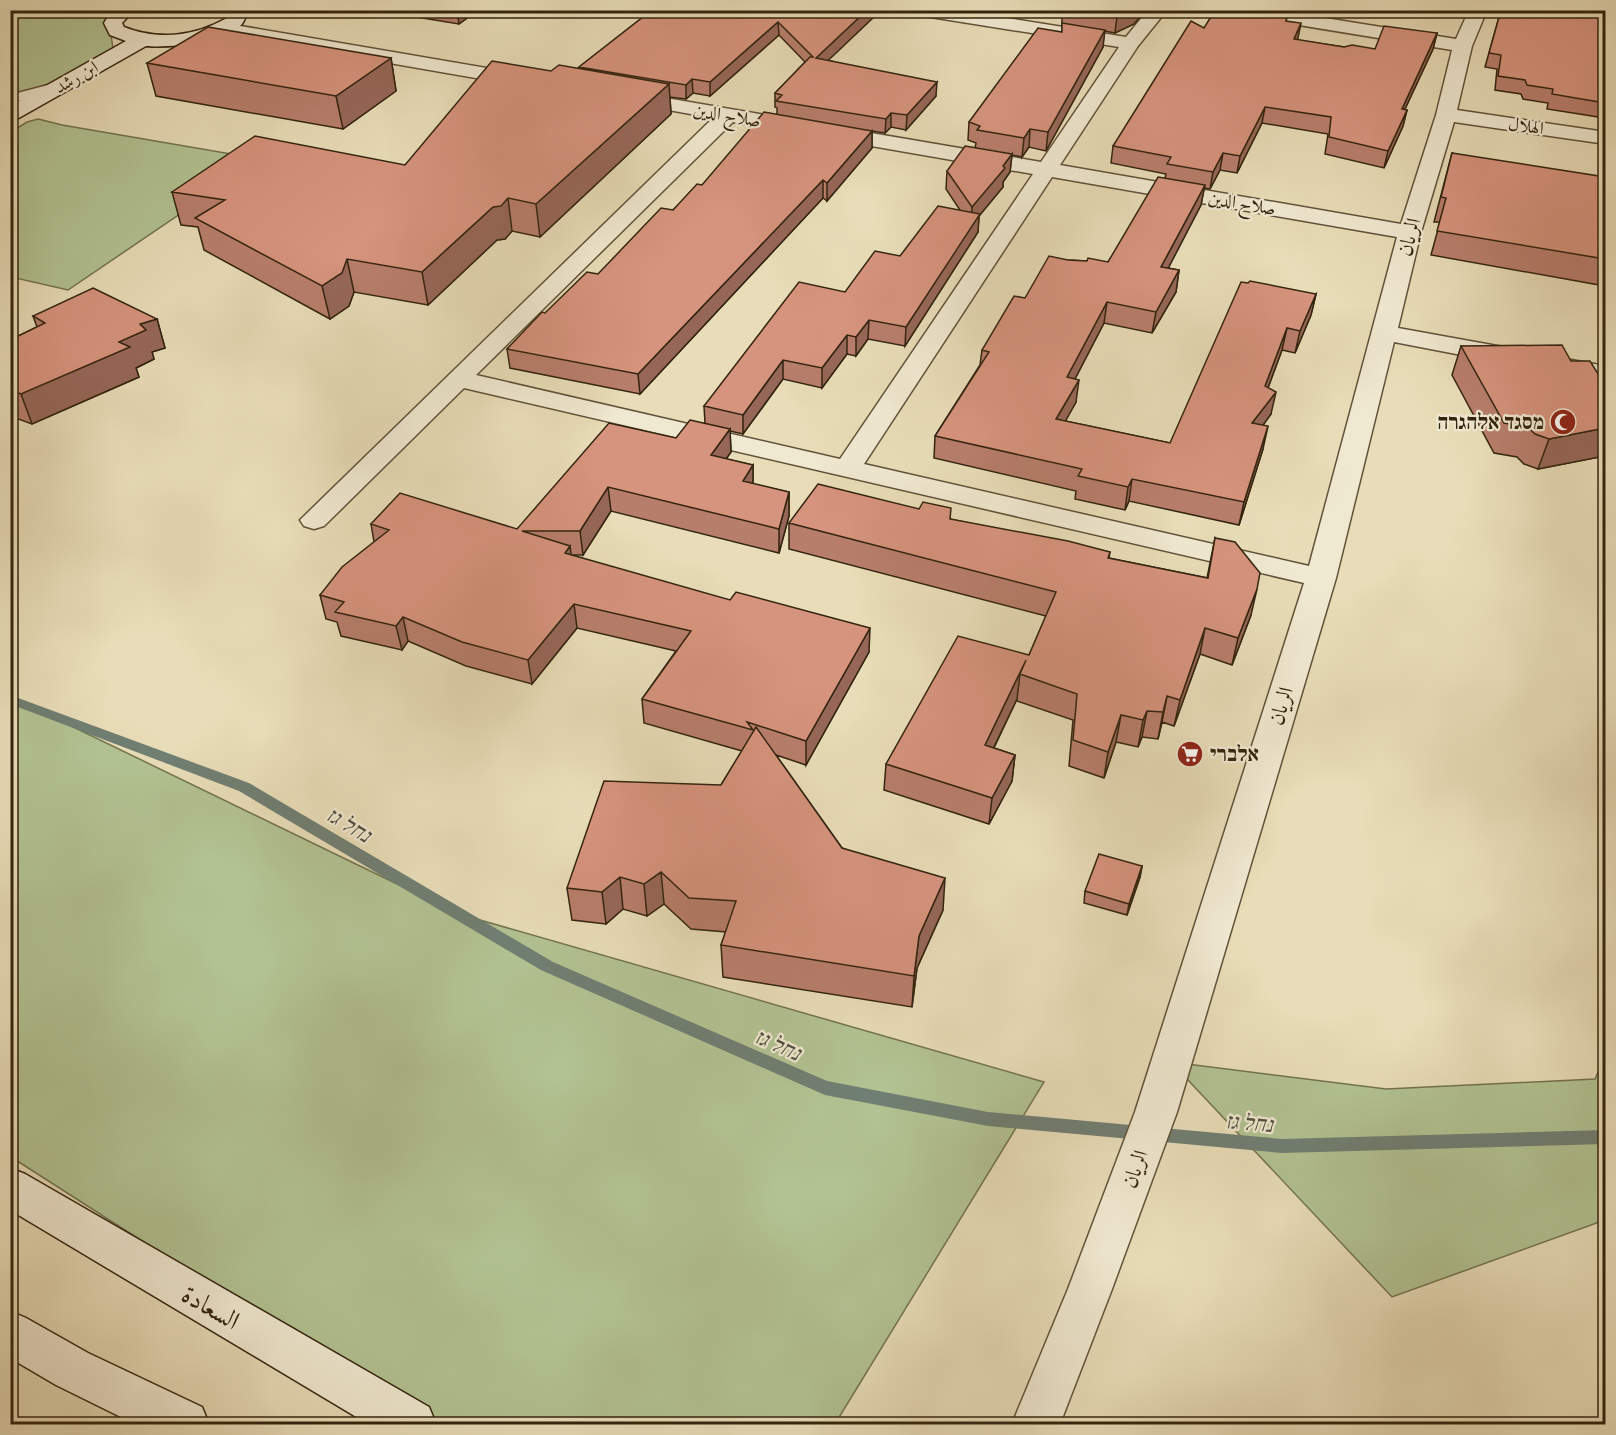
<svg xmlns="http://www.w3.org/2000/svg" width="1616" height="1435" viewBox="0 0 1616 1435" font-family="'EB Garamond',Amiri,'Frank Ruhl Libre',serif">
<style>
.green{fill:#b2c292;stroke:#727350;stroke-width:1.5}
.lines{fill:none;stroke-linecap:round;stroke-linejoin:round}
.stream{fill:#707f73;fill-rule:evenodd}
.lane-casing{stroke:#605239;stroke-width:3}
.street-casing{stroke:#605239;stroke-width:3}
.secondary-casing{stroke:#33240f;stroke-width:3}
.lane{fill:#f0e9d1;fill-rule:evenodd}
.street{fill:#f0e9d1;fill-rule:evenodd}
.secondary{fill:#f0e9d1;fill-rule:evenodd}
.wall{fill:#b87e6c;stroke:#33240f;stroke-width:1.5}
.shaded-wall{fill:#966758;stroke:#33240f;stroke-width:1.5}
.building{fill:#d6937d;stroke:#33240f;stroke-width:1.5}
.labels{text-anchor:middle;stroke-width:4.5;stroke-linejoin:round;paint-order:stroke}
.far-street-label{font-size:18px;fill:#33240f;stroke:#f0e9d1}
.street-label{font-size:21px;fill:#33240f;stroke:#f0e9d1}
.poi-label{font-size:21px;font-weight:bold;fill:#33240f;stroke:#f0e9d1;text-anchor:end}
.water-label{font-size:22px;font-style:italic;fill:#515141;stroke:#f0e9d1}
.near-street-label{font-size:26px;fill:#33240f;stroke:#f0e9d1}
</style>
<rect width="100%" height="100%" fill="#e8ddb8"/>
<filter id="stains"><feTurbulence type="fractalNoise" baseFrequency=".00333" numOctaves="4"/><feColorMatrix values="0 0 0 0 .2 0 0 0 0 .09 0 0 0 0 .02 0 0 0 .5 -.17"/></filter>
<radialGradient id="worn" r=".72"><stop offset=".6" stop-color="#630" stop-opacity="0"/><stop offset="1" stop-color="#630" stop-opacity=".3"/></radialGradient>
<!-- green -->
<path class="green" d="M11,11h96l6,37 -50,37 -52,9z
M38,119l24,6 199,34 -193,131 -57,-13v-145l16,-10z
M10,699l18,6 431,209 585,168 -209,342h-407l-417,-267z
M1605,1056v164l-213,77 -221,-235 215,27 209,-10z"/>
<g class="lines">
<!-- stream -->
<path class="stream" d="M10,695l239,88 304,179 274,119 161,31 294,27 324,-9v14l-324,9 -294,-27 -163,-31 -284,-125 -302,-179 -229,-87z"/>
<defs>
<path id="lane" d="M63,81l6,4 -2,3 -57,15v-8z"/>
<path id="street" d="M909,10h48l169,27 22,-27h19l-29,36 -78,119 341,59 35,-109 16,-65 -215,-35 -9,-5h47l181,29 13,-29h18l-15,36 -15,64 149,22v12l-152,-22 -33,110 -23,96 105,19 9,3 4,5 -4,5 -9,3 -109,-21 -58,236 -159,534 -65,177 -52,135h-48l56,-135 67,-177 169,-529 -840,-195 -140,138 -10,3 -10,-3 -4,-6 413,-402 -95,-17 -3,-4 3,-4 7,-2 416,71 78,-115 -201,-32zM733,122l300,52 -193,285 -364,-84zM1052,177l345,60 -88,329 -445,-102z
M223,23l304,52 7,2 3,4 -3,4 -7,2 -311,-54 -2,-4 2,-4z
M1554,357l52,9v16l-61,-12 -4,-5 4,-5z"/>
<path id="secondary" d="M112,10h22l-12,13 2,4c35,14 71,9 103,-9l3,-8h18c-2,5 -3,10 -6,14 -17,19 -72,24 -96,22l-129,73 -7,2v-15l116,-65 -16,-6 -6,-12z
M10,1168l15,6 404,233 7,17h-68l-358,-214z
M10,1311l16,7 62,35 114,54 7,17h-74l-79,-39 -46,-27z"/>
</defs>
<!-- lane casing -->
<use href="#lane" class="lane-casing"/>
<!-- street casing -->
<use href="#street" class="street-casing"/>
<!-- secondary casing -->
<use href="#secondary" class="secondary-casing"/>
<!-- lane -->
<use href="#lane" class="lane"/>
<!-- street -->
<use href="#street" class="street"/>
<!-- secondary -->
<use href="#secondary" class="secondary"/>
</g>
<!-- wall -->
<path class="wall" d="M373,10h105l-19,14z
M652,10h225v4l-49,46 108,36 -30,34 -15,-3 -6,6 -13,-2v17l-45,53 -4,-3 -183,196 -130,-26 -3,-19 38,-36 53,-39 104,-89 75,-70v-7l-2,-1v-14l30,-31 -26,-27 -69,61 -17,-3 -7,6 -16,-2 1,17 -131,123 -28,-6 -7,8 -8,1 -69,65 -74,-13 -5,14 -19,13 -126,-69 -6,-23 -17,-2 -9,-33 233,-27 146,-94 28,-2v-2z
M1062,10h84l-12,14 -19,9 -11,-2 -1,16 -57,104 -17,-4 -7,10 -10,-2 -2,17 -7,10v5l-24,29 -1,16 -73,114 -37,-7 -12,17 -9,-2 -25,34 -39,-9 -40,55 -13,-3 1,21 -5,7 27,6v19l36,8v24l-10,37 -168,-42 -28,44h-12l298,97 -63,113 -30,-10 66,93 101,62 -26,58 -5,39 -189,-30 -2,-32 5,-13 -35,-3 -27,-25 -17,12 -24,-7 -17,15 -34,-4 -5,-32 154,-103 21,-34 -98,-28 -2,-24 34,-48 -99,-23 -45,56 -66,-18 -58,-25 -6,9 -61,-14 -4,-14 -11,-3 -6,-24 54,-53 -3,-18 146,5 159,-91 29,-15 -1,-17 141,-114 55,-36 60,-46 -14,-21 1,-18 28,-23 1,-5 -8,-3 1,-18 93,-91z
M1501,10h104v108l-58,-9 1,-6 -25,-4 -2,-5 -26,-4 2,-21 -12,-2z
M1287,17l-1,4 11,19 47,7 31,2 62,-16 -4,16 -28,60 2,1 -4,16 -19,42 -59,-14 3,-20 -66,-11 -25,50 -17,-3 -10,19 -6,-1 -3,17 -33,63 11,2 -3,22 -24,41 -48,-10 -29,56 1,23 -11,19 105,22 146,-149 -5,21 -16,38 -13,-3 -14,38 3,26 -8,11v24l-24,76 -110,-24 -4,9 -50,-11 1,-8 -142,-33 1,-22 45,-71 2,-15 43,-52 43,-38 40,2 57,-84 1,-4 -55,-11 2,-17 91,-118z
M391,58l5,33 -53,38 -187,-33 -9,-33z
M1452,153l153,50v83l-174,-31 9,-33h-6z
M33,316l124,3 8,29 -13,4 2,7 -18,9 3,9 -107,47 -22,-8v-76l27,-13z
M1461,346l110,15 34,24v71l-67,13 -14,-5 -7,-7 -23,-4 -42,-78z
M950,519l160,33 -1,6 98,20 8,-40 36,77 -19,50 -32,-11 -26,72 -12,-4 -4,17 -16,-2 -4,10 -22,-5 -12,36 -35,-12 4,-46 -56,-19v-2l-23,49 21,7 -3,26 -23,43 -105,-34 2,-26 143,-109 17,-39 -257,-67v-26z
M1142,866l-2,11 -13,38 -43,-12 1,-12z"/>
<!-- shaded-wall -->
<path class="shaded-wall" d="M457,10h21l-19,14z
M867,10h10v4l-61,58v-14z
M1129,10h17l-12,14 -19,9 2,-17z
M778,22l1,13 -69,61v-14z
M1301,23l-3,15 -7,17 3,-16z
M1105,30l-2,17 -57,104 2,-19z
M1437,33l-4,16 -36,77 5,-17z
M391,58l5,33 -53,38 -7,-33z
M692,79l1,14 -7,6v-14z
M937,82l-1,14 -30,34 1,-15z
M669,84l2,30 -131,123 -4,-33z
M1265,107l-3,16 -25,50 3,-17z
M1407,110l-4,16 -19,42 4,-17z
M891,113v14l-6,6 1,-14z
M1030,129l-1,18 -7,10 2,-19z
M872,131v17l-45,53v-18z
M1223,153l-3,17 -10,19 3,-17z
M1012,154l-2,18 -7,10v5l-24,29 -1,16 -73,114 1,-19 65,-101 1,-19z
M823,180v18l-183,196 -2,-20z
M1205,185l-4,20 -43,83 3,-21z
M508,198l4,33 -7,8 -8,1 -69,65 -6,-33 71,-65z
M347,259l7,33 -5,14 -19,13 -8,-33z
M1179,270l-3,22 -24,41 4,-21z
M1316,294l-5,21 -16,38 5,-22z
M1107,302l-3,21 -40,77 3,-23z
M157,319l8,29 -13,4 2,7 -18,9 3,9 -107,47 -11,-30 98,-52 21,-18z
M869,320l-1,19 -12,17v-19z
M1287,328l-5,22 -22,59 5,-23z
M847,335v19l-25,34v-20z
M783,360v19l-40,55v-19z
M1079,380l-3,22 -22,40 2,-23z
M1276,392l-5,22 -23,32 4,-23z
M1268,426l-5,23 -24,76 5,-23z
M1605,428v28l-67,13 11,-30z
M730,429l1,23 -19,26 -1,-23z
M753,465v23l-10,-7z
M1132,479l-3,22 -4,9 3,-23z
M608,487l3,24 -28,44 -3,-24z
M789,492v24l-10,37v-24z
M570,546l3,24 -8,-17z
M1257,589l-6,26 -19,50 6,-27z
M574,604l3,24 -45,56 -4,-24z
M403,617l5,24 -6,9 -6,-24z
M870,628l-1,24 -63,113v-24z
M1205,628l-5,26 -26,72 6,-26z
M1026,660l-6,14 -3,25 -35,73 3,-27z
M1167,696l-5,26 -4,17 5,-27z
M1147,711l-5,26 -4,10 5,-27z
M1121,715l-5,27 -12,36 4,-26z
M1015,755l-3,26 -23,43 3,-26z
M1142,866l-2,11 -13,38 2,-11z
M661,872l3,32 -17,12 -3,-32z
M620,877l3,32 -17,15 -4,-32z
M945,878l-2,32 -26,58 -5,39 2,-31 5,-40z"/>
<!-- building -->
<path class="building" d="M652,10h215l-51,48 121,24 -30,33 -16,-2 -5,6 -110,-18 6,-6 -7,-2 35,-36h3l-35,-35 -68,60 -18,-3 -6,6 -107,-18z
M1082,10h47l-12,6z
M1215,10h24l48,7 -1,4 15,2 -7,16 50,8 8,-2 23,4 9,-23 53,7 -35,76 5,1 -19,41 -59,-14 2,-20 -66,-10 -25,49 -17,-3 -10,19 -46,-8 4,-7 -58,-11 78,-125 13,7z
M1501,10h104v93l-53,-9 1,-5 -26,-4 -2,-5 -27,-4 3,-21 -12,-2z
M1062,23l43,7 -57,102 -18,-3 -6,9 -47,-8 3,-4 -11,-4 69,-94 24,4z
M208,27l183,31 -55,38 -189,-33z
M492,61l59,10 8,-6 110,19 -133,120 -28,-6 -7,8 -8,1 -71,65 -75,-13 -5,14 -20,13 -127,-68 30,-18 -53,-8 83,-56 150,29z
M764,112l108,19 -45,52 -4,-3 -185,194 -131,-25 35,-37 3,1 42,-41 11,2 63,-66 12,2 24,-26 5,1z
M965,146l47,8 -9,12 2,2 -33,39 -25,-36z
M1452,153l153,24 -2,26h2v56l-168,-28 9,-33 -5,-1z
M1158,177l47,8 -44,82 18,3 -23,42 -49,-10 -40,75 12,3 -23,39 114,24 71,-161 7,1 2,-2 66,13 -16,37 -13,-3 -22,58 11,6 -24,31 16,3 -24,76 -112,-23 -4,8 -50,-11 4,-7 -147,-33 54,-84 -7,-2 32,-54 11,2 24,-42 19,4 19,1 1,-3 20,4z
M938,206l42,8 -74,113 -37,-7 -13,17 -9,-2 -25,33 -39,-8 -40,55 -39,-9 95,-124 46,10 30,-41 25,5z
M93,288l64,31 -17,5 6,6 -27,12 11,5 -109,47 -11,-4v-50l35,-17 -12,-7z
M1562,345l9,16h19l15,24v43l-56,11 -14,-5 -7,-7 -24,-4 -43,-77z
M690,420l40,9 -19,26 42,10 -10,16 46,11 -10,37 -171,-42 -28,44h-58l48,15 -5,7 165,47 6,-8 134,36 -64,113 -59,-19 6,8 -111,-31 49,-68 -117,-27 -46,56 -66,-18 -59,-25 -7,9 -61,-14 9,-10 -24,-7 22,-28 47,-37 -18,-6 29,-31 117,36 92,-106 67,15z
M818,484l101,25 4,-7 28,6 -1,11 118,22 42,11 -2,6 100,20 7,-40 20,4 25,31 -3,16 -19,49 -33,-10 -25,72 -13,-4 -4,16 -16,-1 -4,9 -22,-5 -13,37 -35,-12 4,-46 -57,-20 6,-14 -41,85 30,10 -23,43 -106,-34 72,-128 71,19 27,-63 -267,-69z
M756,727l86,121 103,30 -26,58 -5,40 -193,-31 15,-44 -47,-3 -28,-26 -17,12 -24,-7 -18,15 -35,-4 37,-107 117,4z
M1099,854l43,12 -13,38 -44,-13z"/>
<!-- icons -->
<defs>
<symbol id="mosque-disc" viewBox="-11 -11 22 22"><circle r="9.5" fill="#8f2418" stroke="#f0e9d1"/><path d="M3.5-4.9A6 6 0 1 0 3.5 4.9A5 5 0 1 1 3.5-4.9Z" fill="#fff"/></symbol>
<symbol id="supermarket-disc" viewBox="-11 -11 22 22"><circle r="9.5" fill="#8f2418" stroke="#f0e9d1"/><path d="M-6-5.5h2.5l.6 2H6L4.5 2H-2.5L-4.4-4H-6ZM-1.5 3.2a1.3 1.3 0 1 0 .1 0ZM3 3.2a1.3 1.3 0 1 0 .1 0Z" fill="#fff"/></symbol>
</defs>
<g fill-rule="evenodd">
<use href="#mosque-disc" x="1548" y="407" width="30" height="30"/>
<use href="#supermarket-disc" x="1175" y="739" width="30" height="30"/>
</g>
<g class="labels">
<!-- far-street labels -->
<g class="far-street-label">
<text transform="translate(76 77) rotate(-30)" y="6">ابن رشد</text>
<text transform="translate(727 115) rotate(10)" y="6">صلاح الدين</text>
<text transform="translate(1526 126) rotate(8)" y="6">الهلال</text>
<text transform="translate(1242 203) rotate(10)" y="6">صلاح الدين</text>
</g>
<!-- street labels -->
<g class="street-label">
<text transform="translate(1409 237) rotate(-74)" y="7">الريان</text>
<text transform="translate(1281 706) rotate(-73)" y="7">الريان</text>
<text transform="translate(1135 1169) rotate(-70)" y="7">الريان</text>
</g>
<!-- poi labels -->
<g class="poi-label">
<text x="1544" y="429">מסגד אלהגרה</text>
<text x="1210" y="761" text-anchor="start">אלברי</text>
</g>
<!-- water labels -->
<g class="water-label">
<text transform="translate(349 824) rotate(31)" y="8">נחל גז</text>
<text transform="translate(778 1044) rotate(24)" y="8">נחל גז</text>
<text transform="translate(1249 1122) rotate(5)" y="8">נחל גז</text>
</g>
<!-- near-street labels -->
<g class="near-street-label">
<text transform="translate(211 1307) rotate(30)" y="9">السعادة</text>
</g>
</g>
<!-- margin -->
<rect width="1616" height="1435" fill="none" stroke="#e8ddb8" stroke-width="36"/>
<rect x="12" y="12" width="1592" height="1411" fill="none" stroke="#33240f" stroke-width="3"/>
<rect x="18" y="18" width="1580" height="1399" fill="none" stroke="#33240f" stroke-width="1.5"/>
<rect width="100%" height="100%" filter="url(#stains)"/>
<rect width="100%" height="100%" fill="url(#worn)"/>
</svg>
